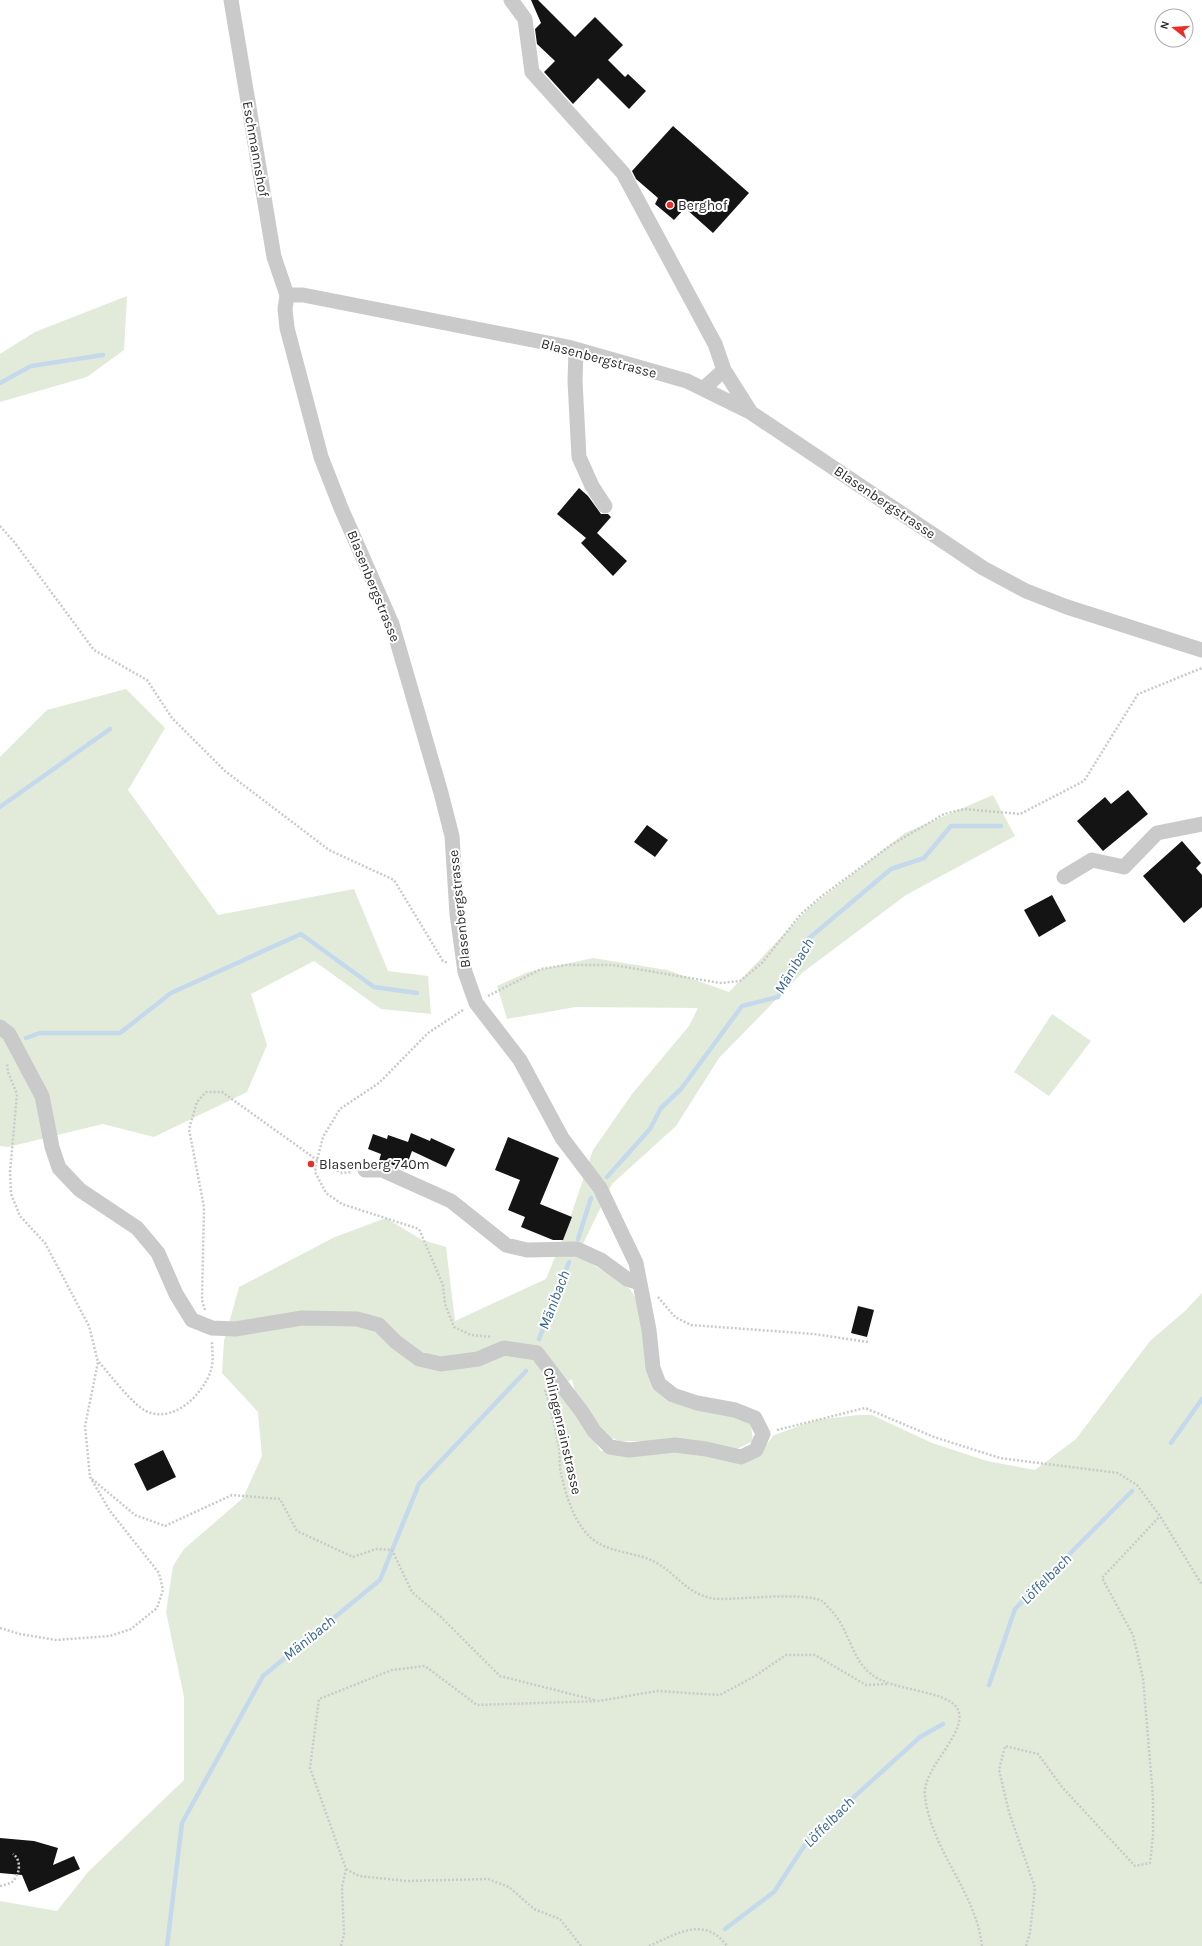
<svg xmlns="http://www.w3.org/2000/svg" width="1202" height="1946" viewBox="0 0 1202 1946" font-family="Karla,sans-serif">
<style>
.green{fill:#e2ebda}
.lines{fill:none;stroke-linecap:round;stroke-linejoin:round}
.stream{stroke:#c5d9ec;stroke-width:4.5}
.building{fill:#141414}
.path{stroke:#cacaca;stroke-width:2.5;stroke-dasharray:2 2;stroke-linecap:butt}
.minor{stroke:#cacaca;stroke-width:15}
.poi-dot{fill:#eb2d28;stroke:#fff;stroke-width:1.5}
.labels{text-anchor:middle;stroke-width:4;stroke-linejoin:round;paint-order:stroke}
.street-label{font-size:14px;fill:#2d2d2d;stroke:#fff}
.poi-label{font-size:14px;fill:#2d2d2d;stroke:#fff;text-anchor:start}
.water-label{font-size:15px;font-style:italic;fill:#396692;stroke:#fff}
</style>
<rect width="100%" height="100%" fill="#fff"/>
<!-- green -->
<path class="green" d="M127,296l-3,54 -37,27 -87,25v-48l35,-22z
M126,689l39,39 -37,62 90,125 136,-26 34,82 40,5 3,38 -50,-5 -67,-48 -63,33 16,51 -20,47 -93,45 -51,-13 -95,23 -8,-1v-389l47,-47z
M993,795l22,41 -109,59 -104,78 -83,85 -43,68 -64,58 -30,62 1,12 47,31 10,16 7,68 5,15 20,14 60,12 19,11 2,16 -16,8 -77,-8h-41l-19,-8 -25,-41 -3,-13 -14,10 43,62h78l77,7 18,-23 42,-15 42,-5h14l60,28 55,18 48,9 41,-31 74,-98 35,-30 17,-18v653h-1202v-45l57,10 31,-39 96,-92v-83l-18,-85 7,-46 11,-17 59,-51 19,-42 -4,-44 -36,-39 2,-32 15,-54 96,-50 51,-19 36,22 24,7 9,74 91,-42 21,-52 26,-77 39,-56 57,-68 9,-18 -122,-1 -69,12 -10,-33 31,-14 65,-14 74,12 62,22 80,-84 96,-75z
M1052,1014l39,27 -42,55 -35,-24z"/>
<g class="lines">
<!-- stream -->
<path class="stream" d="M0,383l31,-17 72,-11
M0,807l110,-78
M26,1038l14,-5h80l51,-40 130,-59 73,53 43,6
M607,1177l43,-48 11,-21 20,-19 61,-83 36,-9 29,-57 84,-71 33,-11 27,-32h50
M578,1239l13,-41
M539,1339l30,-77
M1171,1443l31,-44
M989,1685l26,-76 117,-118
M725,1929l49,-37 36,-55 110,-100 23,-13
M167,1946l15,-123 81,-147 117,-96 39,-96 107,-113"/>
</g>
<!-- building -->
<path class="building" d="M531,0h7l37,37 20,-20 28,28 -15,15 17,17 3,-3 18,17 -17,18 -31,-31 -25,26 -29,-32 11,-11 -18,-17 -2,-15 6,-6z
M673,126l76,67 -36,40 -28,-25 -11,12 -19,-16 3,-6 -22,-19 -4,-8z
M579,488l9,8 13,18h7l3,3 -14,16 30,28 -14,15 -32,-33 5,-5 -29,-24z
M1128,790l20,24 -45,37 -26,-30 28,-24 6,7z
M647,825l21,15 -13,17 -21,-15z
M1182,841l19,22 -5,5 6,7v32l-18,16 -41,-47z
M1052,895l14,26 -27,16 -15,-27z
M411,1133l19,8 1,-3 24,11 -9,18 -34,-16 -7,19 -19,-8 -7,-1 2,-7 -13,-5 5,-15 14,5 1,-4 20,7z
M508,1137l51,21 -19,46 32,13 -9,23h-10l-32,-13 4,-10 -17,-7 12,-30 -25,-10z
M858,1306l16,4 -7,27 -16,-4z
M163,1450l13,27 -29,14 -13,-27z
M0,1838l34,3 24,7 -5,17 21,-9 6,13 -51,23 -7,-17 -22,-2z"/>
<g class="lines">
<!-- path -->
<path class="path" d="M0,526l15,17 79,107 53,30 25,38 53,53 104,79 65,30 49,81 5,2
M488,996l53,-27 25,-4h47l107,18 20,-2 22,-18 39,-49 21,-18 69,-51 53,-31 20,-5 56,5 64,-33 54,-87 64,-26
M463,1010l-35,23 -49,50 -39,26 -17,28 -6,23 -2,12 11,21 16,11 77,25 24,56 2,19 9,23 17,8 21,2
M658,1297l17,20 16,8 123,9 54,8
M205,1310l-3,-10 2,-93 -15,-78 8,-27 9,-10h16l95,68 25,13 10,-1
M99,1362c11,13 29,36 42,46 28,20 62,-12 70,-38 3,-9 1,-20 1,-28
M545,1390c6,18 10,38 14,58 1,8 0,17 2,25 5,24 15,57 37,70 17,10 40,10 57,19 24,13 34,36 65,37 23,0 84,-7 102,2 3,2 6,7 9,9 18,19 21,50 40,64 20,17 75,16 86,34 14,23 -36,60 -32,88 6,54 51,96 57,150
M777,1430l88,-22 69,29 66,21 118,15 19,12 23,31 42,69
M92,1479l43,36 30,11 67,-31 48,4 17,32 56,26 23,-8 16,1 20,42 29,25 59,59 95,24
M0,1628l20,6 36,6 54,-4 21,-7 26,-21 6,-18 -4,-17 -49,-62 -20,-34 -5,-51 13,-64 -9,-36 -44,-83 -25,-27 -9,-22 -1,-22 7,-78 -9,-22 -1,-9
M346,1869l13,7 48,5 81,-2 21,8 25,22 26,10 21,27
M0,1886c4,-1 9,-2 12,-4 8,-7 10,-22 1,-28
M341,1946l3,-12 -2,-47 4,-18 -36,-101 9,-69 73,-29 33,-4 52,39 122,-4 58,-10 63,4 35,-19 31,-21h29l51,30 22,-1
M649,1946c28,-12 55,-31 78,0
M1026,1946l4,-13 5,-45 -26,-76 -10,-42 6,-24 33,8 24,33 73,79 15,-3 3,-28v-38l-10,-119 -10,-43 -31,-57 58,-62"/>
<!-- minor -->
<path class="minor" d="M511,0l14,19 7,53 91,101 92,171 9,26 -21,19
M287,295h16l265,52 119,34 63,31 233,156 43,23 41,16 135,43
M576,350l-1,31 4,76 13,29 13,20
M724,370l26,41
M1064,877l28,-17 32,7 33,-34 45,-9
M0,1027l9,7 33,62 10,51 7,21 21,22 57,38 21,25 18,41 16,26 20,8 23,1 67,-11 55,1 22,6 17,17 23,17 22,5 37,-5 26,-11 33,5 45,59 12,19 16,16 19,3 46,-5 31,4 35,8 15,-7 7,-16 -8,-16 -20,-8 -38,-7 -24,-8 -14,-11 -6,-16 -4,-38 -13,-67 -36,-75 -38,-50 -42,-78 -44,-57 -11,-31 -8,-58 -5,-78 -11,-43 -49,-169 -51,-116 -20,-51 -34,-129 -2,-19 2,-14 -13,-38 -43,-257
M365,1170h17l69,31 55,44 21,5 50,-1 24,11 26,19 13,4"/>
</g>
<!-- markers -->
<g class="poi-dot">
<circle cx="670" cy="205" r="4"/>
<circle cx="311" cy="1164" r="4"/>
</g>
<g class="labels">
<!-- street labels -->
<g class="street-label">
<text transform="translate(256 149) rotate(80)" y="5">Eschmannshof</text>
<text transform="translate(599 358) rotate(15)" y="5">Blasenbergstrasse</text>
<text transform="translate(885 502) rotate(34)" y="5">Blasenbergstrasse</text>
<text transform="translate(374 586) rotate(68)" y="5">Blasenbergstrasse</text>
<text transform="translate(459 909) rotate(-96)" y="5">Blasenbergstrasse</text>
<text transform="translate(563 1431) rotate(77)" y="5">Chlingenrainstrasse</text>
</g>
<!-- poi labels -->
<g class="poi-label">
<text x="678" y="210">Berghof</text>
<text x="319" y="1169">Blasenberg 740m</text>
</g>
<!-- water labels -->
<g class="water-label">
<text transform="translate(794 966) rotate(-59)" y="5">Mänibach</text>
<text transform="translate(554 1300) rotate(-69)" y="5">Mänibach</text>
<text transform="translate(1046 1579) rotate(-45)" y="5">Löffelbach</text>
<text transform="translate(309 1638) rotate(-39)" y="5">Mänibach</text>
<text transform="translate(829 1822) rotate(-45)" y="5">Löffelbach</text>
</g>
</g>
<!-- north arrow -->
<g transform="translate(1174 28) rotate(287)"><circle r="19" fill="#ffffff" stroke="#ababab"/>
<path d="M0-3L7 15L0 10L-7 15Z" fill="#eb2d28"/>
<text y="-6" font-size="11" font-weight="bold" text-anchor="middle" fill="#2d2d2d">N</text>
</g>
</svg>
